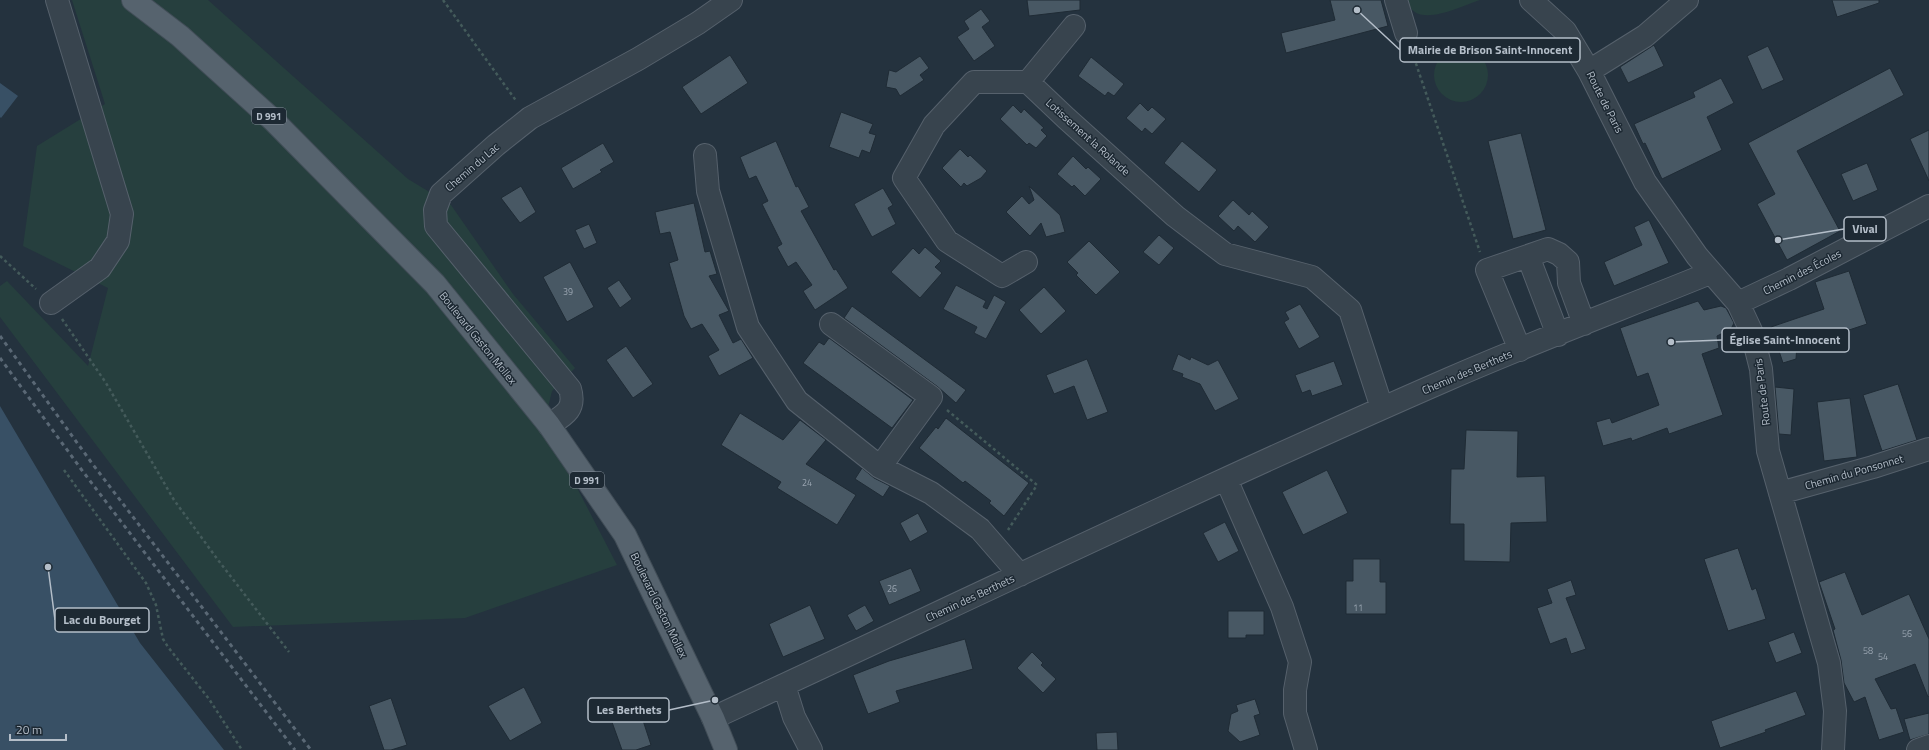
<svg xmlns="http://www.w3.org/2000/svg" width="1929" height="750" viewBox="0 0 1929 750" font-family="'Titillium Web',sans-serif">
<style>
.green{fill:#263f3e}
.water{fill:#385065}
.building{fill:#485864;stroke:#1f2b35}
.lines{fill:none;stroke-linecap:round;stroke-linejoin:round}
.minor-casing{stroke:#56616c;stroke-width:24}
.major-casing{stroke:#414d57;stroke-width:24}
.path{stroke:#445b5b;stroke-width:2.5;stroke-dasharray:3 3;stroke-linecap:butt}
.minor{stroke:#38444e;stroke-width:22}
.major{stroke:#56636e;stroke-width:22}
.rail{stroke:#5a6875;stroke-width:3;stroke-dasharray:4 4;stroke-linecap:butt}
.labels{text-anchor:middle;stroke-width:3;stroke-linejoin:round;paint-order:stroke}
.number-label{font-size:9px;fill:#99a4b0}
.shield{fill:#1d2933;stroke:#87919c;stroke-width:1}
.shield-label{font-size:10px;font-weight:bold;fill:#b4bec9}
.street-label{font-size:11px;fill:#b4bec9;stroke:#1d2933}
.leader{fill:none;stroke:#b4bec9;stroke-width:1.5}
.callout-dot{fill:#b4bec9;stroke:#1d2933;stroke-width:1.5}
.callout{fill:#1d2933;stroke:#b4bec9;stroke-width:1.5}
.callout-label{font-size:12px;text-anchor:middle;font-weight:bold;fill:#b4bec9}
</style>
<rect width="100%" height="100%" fill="#24323e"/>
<!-- green -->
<path class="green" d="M72,0h136l200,179 43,26 62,89 62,74 -23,23 -8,33 73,141 -152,53 -232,9 -233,-310v-31l7,-5 81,85 20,-78 -85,-42 14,-100 68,-42z
M1407,0h73c-19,6 -66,31 -73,0z
M1434 75a27 27 0 1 1 54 0a27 27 0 1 1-54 0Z"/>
<!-- water -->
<path class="water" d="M0,83l18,13 -17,22 -1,-1z
M0,406l140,237 84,107h-224z"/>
<!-- building -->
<path class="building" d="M1027,0h53v10l-51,6z
M1330,0h51l7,26 -102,27 -5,-20 54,-13z
M1832,0h47v3l-42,14z
M981,9l9,12 -8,6 13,19 -21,15 -17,-24 12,-8 -5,-8z
M1654,45l10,21 -36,17 -8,-16z
M1768,46l16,34 -22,10 -15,-34z
M730,55l18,28 -47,31 -19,-27z
M920,56l9,12 -9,7 4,5 -24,16 -4,-7 -10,-2 3,-17 7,2z
M1091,57l33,27 -10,12 -6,-4 -3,4 -27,-20z
M1890,68l14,27 -107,56 43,80 -53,29 -30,-56 18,-10 -27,-51z
M1721,78l13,25 -27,14 15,33 -60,29 -17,-36 -2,1 -9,-20 61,-27 -2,-5z
M1140,103l8,8 4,-4 14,12 -14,15 -7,-6 -3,4 -16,-14z
M1013,105l8,8 3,-4 20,19 -3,2 6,6 -11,12 -7,-5 -2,2 -27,-26z
M841,112l32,12 -4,9 7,2 -6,18 -8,-3 -3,8 -30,-11z
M1929,130v51l-19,-42z
M1521,133l25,97 -33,9 -25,-98z
M776,141l20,46 2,-1 11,21 -8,4 33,59 2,-1 12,19 -33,22 -12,-19 9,-6 -16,-23 -8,5 -11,-20 5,-3 -20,-40 6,-3 -12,-25 -7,3 -9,-22z
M1182,141l35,29 -18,22 -35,-29z
M603,143l11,19 -14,8 2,2 -29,17 -12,-21z
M960,149l8,8 2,-2 17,16 -6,7 -14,8 -3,-3 -3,4 -19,-19z
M1073,156l13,13 2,-2 13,12 -16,17 -11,-11 -2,2 -15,-13z
M1867,163l11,27 -25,11 -12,-27z
M521,186l15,26 -16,11 -19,-25z
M1029,186l31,29 5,17 -19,5 -5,-14 -11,13 -24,-24 16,-16 7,8 5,-4z
M883,188l10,17 -5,3 8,16 -24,13 -18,-33z
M1233,200l16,15 3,-4 17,16 -14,15 -17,-16 -4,5 -16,-15z
M694,203l11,49 5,-1 7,23 -8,2 20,35 -10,4 14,28 8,-4 12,19 -34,18 -11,-20 11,-6 -17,-26 -11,5 -7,-13 -15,-53 9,-3 -8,-28 -10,2 -5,-22z
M1649,220l20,43 -55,23 -10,-24 38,-17 -8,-18z
M589,224l8,19 -13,6 -9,-19z
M1159,235l15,13 -15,17 -16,-13z
M1089,241l31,31 -24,23 -20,-20 2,-2 -11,-11z
M925,247l16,14 -6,6 7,6 -22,25 -29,-26 22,-24 6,6z
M570,262l24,45 -27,15 -24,-45z
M1849,271l18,53 -57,19 -1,-14h-11l-2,30 -13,4 -12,-36 53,-18 -9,-27z
M619,280l13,19 -12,9 -13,-20z
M956,285l30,16 -3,6 4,2 7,-14 12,7 -20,37 -12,-6 3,-6 -34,-18z
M1044,287l22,24 -25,23 -22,-24z
M1698,301l6,9 17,-4 5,2 8,15 -3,6 -14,7 2,12 -17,6 21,61 -54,19 -2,-6 -35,13 -1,-3 -28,8 -7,-24 14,-4 2,5 47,-18 -11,-32 -11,4 -17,-49z
M1300,304l20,33 -21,12 -15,-27 5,-3 -4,-7z
M852,306l114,84 -10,13 -18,-16 -94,-69z
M829,338l84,62 -21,28 -89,-65 16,-21 5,3z
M626,346l27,38 -20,14 -27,-38z
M1178,354l12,6 1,-3 17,8 10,-5 21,39 -24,12 -15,-27 -18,-7 1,-3 -11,-4z
M1087,359l21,53 -21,8 -13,-34 -20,8 -8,-19z
M1334,361l9,24 -31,11 -2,-6 -8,3 -7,-18z
M1898,384l19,56 -35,11 -19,-56z
M1775,387l19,2 -3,46 -12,-1z
M1850,398l7,59 -33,4 -7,-59z
M740,413l43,27 17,-20 26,20 -20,24 50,31 -19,30 -60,-37 4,-6 -60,-37z
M946,418l83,65 -25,33 -15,-13 2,-2 -26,-20 -2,2 -44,-35 17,-21 2,2z
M1466,430l52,1 -1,46 28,-1 2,46 -36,1 -1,39 -46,-1v-37h-14l1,-55h13z
M862,468l12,10 16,8 -7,11 -28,-18z
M1327,470l21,43 -45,22 -21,-43z
M918,513l10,19 -18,10 -10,-19z
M1225,522l14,29 -21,11 -15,-29z
M1738,548l14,42 4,-2 10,31 -38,12 -24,-72z
M1353,559h27v23h6v32h-40v-33h7z
M911,568l10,23 -32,14 -10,-24z
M1845,572l17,43 47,-21 20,45v57l-1,1 -13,-33 -40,15 16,30 5,-1 8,24 -25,8 -14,-43 -11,5 -10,-19 -3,-23 -8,-30 2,-1 -16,-47z
M1571,580l5,15 -10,3 20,51 -15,5 -5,-16 -16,6 -13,-36 15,-5 -5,-14z
M810,605l15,34 -42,18 -14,-33z
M865,605l9,16 -18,10 -9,-16z
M1228,611h36v24h-18v3h-18z
M1794,632l8,21 -26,10 -8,-21z
M965,639l8,30 -77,22 4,11 -32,12 -15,-39 36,-14z
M1032,652l11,11 -2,2 15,14 -13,14 -26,-25z
M524,687l18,36 -32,18 -22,-35z
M1796,691l10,24 -41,15 1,2 -46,16 -9,-27z
M391,698l16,47 -16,5h-7l-15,-44z
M1255,699l5,15 -6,2 6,19 -20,7 -12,-11 3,-17 7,-3 -2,-6z
M637,702l14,43 -15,5h-14l-14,-39z
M1929,713v21l-19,6 -6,-21z
M1117,732l1,18h-21l-1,-17z"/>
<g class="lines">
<defs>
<path id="minor" d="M1396,0l10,33
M1531,0l34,31 24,40 56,111 52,74 41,47 14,30 9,36 7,82 61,212 6,48 -2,39
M1589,71l56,-35 42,-36
M1028,82l46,-56
M705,155l3,36 40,136 49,74 83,66 51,26 49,36 40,46
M1528,256l30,79
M1026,262l-24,14 -55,-35 -43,-63 30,-53 40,-43h54l38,36 109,98 50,38 87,23 38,33 32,98
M51,303l49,-35 18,-27 4,-27 -65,-214
M1738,303l51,-24 140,-73
M831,324l100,73 -51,70
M1520,350l-33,-80 61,-21 11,5 9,8 1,21 15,41
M549,425c16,-10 27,-16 21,-36l-134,-163 -1,-16 6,-16 55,-49 34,-27 108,-59 60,-36 33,-23
M1226,479l56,128 18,55 -5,28v23l11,37
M1780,493l93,-26 56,-18
M784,685l10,32 17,33
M713,718c246,-114 490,-232 738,-340 85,-37 173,-70 259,-105
M1918,750l11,-4"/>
<path id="major" d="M133,0l47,36 93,84 162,164 114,141 76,110 88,183 13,32"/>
</defs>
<!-- minor casing -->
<use href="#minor" class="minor-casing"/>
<!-- major casing -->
<use href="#major" class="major-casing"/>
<!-- path -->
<path class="path" d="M443,0l74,102
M1412,52l68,200
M0,256l36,33
M62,319l44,64 68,117 44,60 71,92
M947,410l90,75 -29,45
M64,470l82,113 10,22 7,34 5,8 41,52 33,51"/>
<!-- minor -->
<use href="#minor" class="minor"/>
<!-- major -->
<use href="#major" class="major"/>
<!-- rail -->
<path class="rail" d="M0,336l91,126 220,288
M0,358l81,111 214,281"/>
</g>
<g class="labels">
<!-- number labels -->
<g class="number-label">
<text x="568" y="295">39</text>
<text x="807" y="486">24</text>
<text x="892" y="592">26</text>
<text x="1358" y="611">11</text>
<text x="1907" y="637">56</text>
<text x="1868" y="654">58</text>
<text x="1883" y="660">54</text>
</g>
<!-- shield labels -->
<g class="shield">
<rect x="252" y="108" width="34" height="16" rx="3"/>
<rect x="570" y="472" width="34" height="16" rx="3"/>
</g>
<g class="shield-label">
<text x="269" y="120">D 991</text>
<text x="587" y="484">D 991</text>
</g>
<!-- street labels -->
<g class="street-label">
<text transform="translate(1605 102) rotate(63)" y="4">Route de Paris</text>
<text transform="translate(1088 137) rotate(42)" y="4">Lotissement la Rolande</text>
<text transform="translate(472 167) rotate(-41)" y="4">Chemin du Lac</text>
<text transform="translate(1802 272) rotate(-27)" y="4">Chemin des Écoles</text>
<text transform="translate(478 338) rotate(51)" y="4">Boulevard Gaston Mollex</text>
<text transform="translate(1467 372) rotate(-23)" y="4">Chemin des Berthets</text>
<text transform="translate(1762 392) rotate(-97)" y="4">Route de Paris</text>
<text transform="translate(1854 472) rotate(-16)" y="4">Chemin du Ponsonnet</text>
<text transform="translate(970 598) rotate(-25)" y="4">Chemin des Berthets</text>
<text transform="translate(659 605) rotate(64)" y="4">Boulevard Gaston Mollex</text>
</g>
</g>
<!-- callouts -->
<path class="leader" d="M1357 10L1400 50M1778 240L1844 229M1671 342L1722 340M48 567L55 620M715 700L669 710"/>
<g class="callout-dot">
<circle cx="1357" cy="10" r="4"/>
<circle cx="1778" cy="240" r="4"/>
<circle cx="1671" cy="342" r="4"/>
<circle cx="48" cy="567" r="4"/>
<circle cx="715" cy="700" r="4"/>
</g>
<g class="callout">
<rect x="1400" y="38" width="180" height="24" rx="4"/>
<rect x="1844" y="217" width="42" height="24" rx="4"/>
<rect x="1722" y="328" width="127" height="24" rx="4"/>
<rect x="55" y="608" width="94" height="24" rx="4"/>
<rect x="588" y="698" width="81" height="24" rx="4"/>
</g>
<g class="callout-label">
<text x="1490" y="54">Mairie de Brison Saint-Innocent</text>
<text x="1865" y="233">Vival</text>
<text x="1785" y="344">Église Saint-Innocent</text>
<text x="102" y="624">Lac du Bourget</text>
<text x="629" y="714">Les Berthets</text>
</g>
<!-- scale -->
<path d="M10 734v6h56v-6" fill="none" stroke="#b4bec9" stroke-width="2"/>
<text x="16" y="734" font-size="12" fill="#b4bec9" stroke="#1d2933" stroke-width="3" paint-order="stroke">20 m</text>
</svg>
